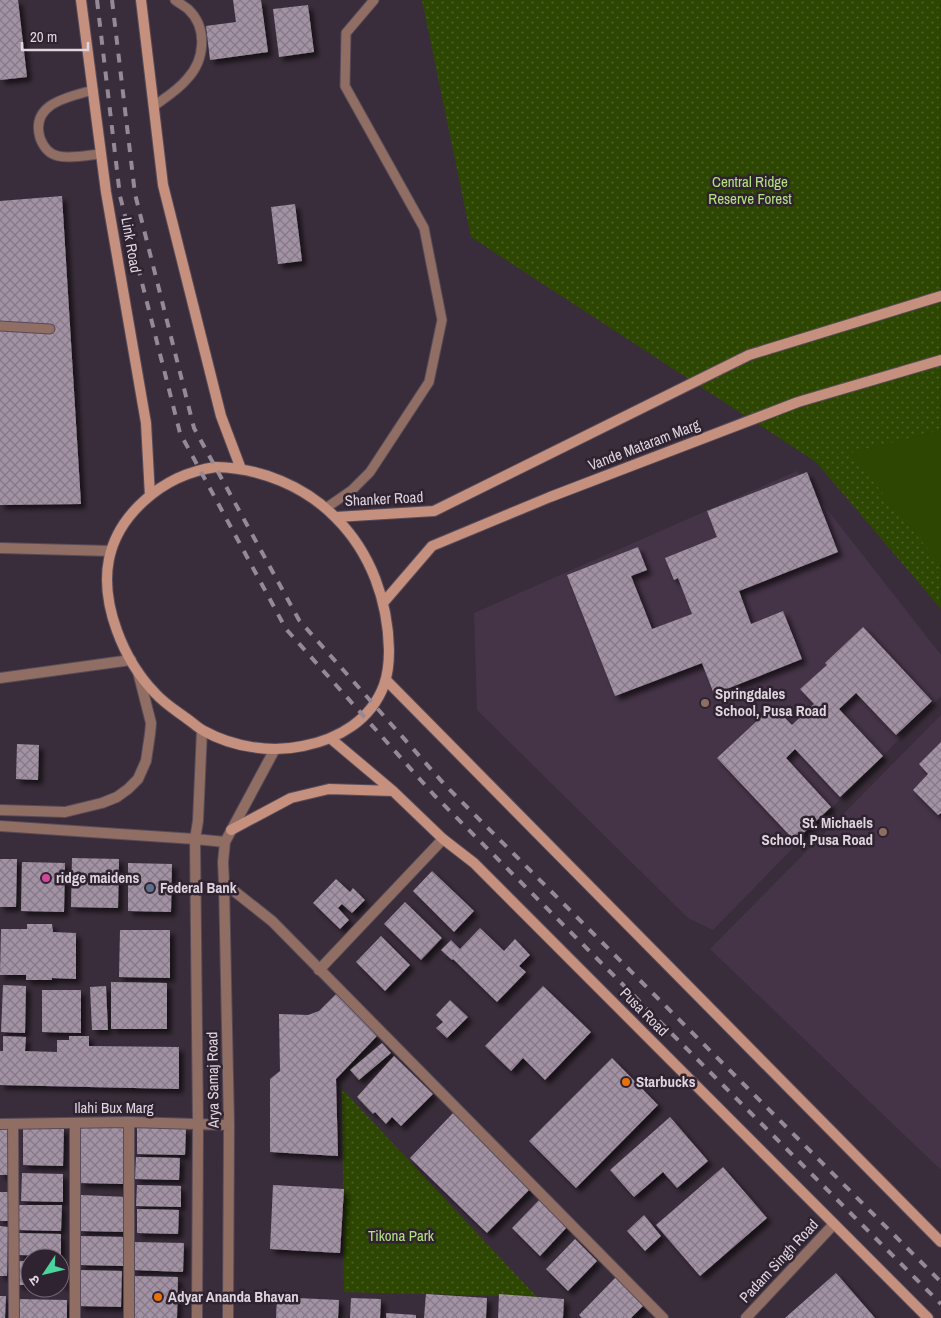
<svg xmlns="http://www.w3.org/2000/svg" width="941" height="1318" viewBox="0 0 941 1318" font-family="'Archivo Narrow','Noto Sans Devanagari',sans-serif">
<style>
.built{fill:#453347}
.grass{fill:url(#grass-dots)}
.pitch{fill:#2d4602}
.building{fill:url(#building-cross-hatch);filter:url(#shadow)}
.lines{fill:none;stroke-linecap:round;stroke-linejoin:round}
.service-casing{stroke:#584b59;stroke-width:11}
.pedestrian-casing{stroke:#584b59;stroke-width:12}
.minor-casing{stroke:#584b59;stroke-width:12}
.tertiary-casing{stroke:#584b59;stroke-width:12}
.secondary-casing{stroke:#584b59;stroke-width:12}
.service{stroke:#906e63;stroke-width:9}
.pedestrian{stroke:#906e63;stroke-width:10}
.minor{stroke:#906e63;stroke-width:10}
.tertiary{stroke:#906e63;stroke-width:10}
.secondary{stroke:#c5907d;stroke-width:10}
.rail{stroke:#948995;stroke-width:4;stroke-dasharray:9 9;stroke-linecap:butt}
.education-dot{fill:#8d6e63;stroke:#302331;stroke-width:2}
.hotel-dot{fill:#d1479c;stroke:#302331;stroke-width:2}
.service-dot{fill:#5c6f8a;stroke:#302331;stroke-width:2}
.food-dot{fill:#e8710a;stroke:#302331;stroke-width:2}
.labels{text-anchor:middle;stroke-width:5;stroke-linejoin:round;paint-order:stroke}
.park-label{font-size:15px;fill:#b3e180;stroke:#302331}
.street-label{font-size:15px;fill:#ded5df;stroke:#302331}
.poi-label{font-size:15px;font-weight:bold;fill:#ded5df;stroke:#302331;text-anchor:start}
</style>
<defs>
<pattern id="grass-dots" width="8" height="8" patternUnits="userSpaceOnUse" patternTransform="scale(1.25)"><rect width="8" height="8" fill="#2d4602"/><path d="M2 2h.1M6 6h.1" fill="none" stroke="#4b6026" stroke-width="1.8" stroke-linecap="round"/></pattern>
<pattern id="building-cross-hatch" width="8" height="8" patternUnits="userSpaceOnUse" patternTransform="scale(1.25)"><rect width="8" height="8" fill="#a292a4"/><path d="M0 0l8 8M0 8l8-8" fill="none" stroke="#867987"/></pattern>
<filter id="shadow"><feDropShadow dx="4.5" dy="4.5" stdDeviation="2.5" flood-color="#0009"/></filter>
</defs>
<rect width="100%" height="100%" fill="#3a2d3b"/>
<!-- built -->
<path class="built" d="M797,471l144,184v41l-228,234 -25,-12 -211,-208 -3,-97z
M941,715v455l-231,-221z"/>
<!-- grass -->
<path class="grass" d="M422,0h519v609l-125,-147 -345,-225z
M342,1089l195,208 -193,-5z"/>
<!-- pitch -->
<path class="pitch" d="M941,430v135l-91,-112z"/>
<!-- building -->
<path class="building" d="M0,0h18l9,77 -27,3z
M233,0h28l7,52 -58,8 -4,-34 30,-4z
M308,5l6,47 -35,5 -6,-48z
M62,196l19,308 -81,1v-304z
M295,204l7,57 -24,3 -7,-57z
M807,472l31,80 -99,39 12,33 32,-13 19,48 -88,35 -12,-31 -87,33 -48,-121 71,-28 9,23 -16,6 21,53 40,-15 -14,-36 -4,2 -9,-22 52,-21 -10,-26z
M863,627l69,74 -36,34 -40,-42 -17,16 44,47 -43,41 -45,-48 -9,9 45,49 -36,34 -78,-83 56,-52 19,19 22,-21 -14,-15 27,-24 -2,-2z
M941,742v71l-3,2 -25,-25 15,-16 -9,-10z
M17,744l22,1 -1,35 -22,-1z
M72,858l47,1 -1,49 -47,-1z
M0,859h17l-1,48h-16z
M22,862l43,1 -1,49 -43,-1z
M128,863l44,1 -1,48 -43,-1z
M432,871l42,40 -20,21 -41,-41z
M336,879l14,13 3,-4 12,12 -13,13 -10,-9 -4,4 11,12 -9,9 -27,-26z
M405,902l37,36 -21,22 -37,-36z
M27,924h25l1,8 23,1v46l-24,-1v2h-26v-5h-26l1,-46h26z
M480,928l24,23 11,-12 15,16 -11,11 7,6 -29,30 -44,-43 -1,1 -11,-10 10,-10 9,9z
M120,930h50v48l-51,-1z
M381,936l29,29 -25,26 -29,-29z
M111,982l56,1v46h-56z
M3,985l23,1 -1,47 -24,-1z
M106,986l2,44h-16l-2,-43z
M543,986l48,46 -46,48 -22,-22 -12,13 -26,-25z
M42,990h39v43l-39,-1z
M339,991l38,45 -41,43 2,77 -68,-4v-73l10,-8 -1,-57 29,1 11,-4z
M450,1000l18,17 -21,21 -11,-10 7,-6 -7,-7z
M3,1036l23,1 -1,14 32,1v-12h12v-4h20v10l90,1v42l-179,-4v-34h3z
M382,1043l9,10 -32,27 -9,-10z
M394,1056l39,38 -32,32 -9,-9 -6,7 -11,-12 -2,2 -16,-17z
M612,1058l46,47 -82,83 -47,-47z
M454,1112l78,75 -45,46 -77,-75z
M670,1117l38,44 -31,27 -14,-16 -29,25 -24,-27z
M81,1125l46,1 -2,58 -45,-1z
M0,1126h10l-1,49h-9z
M137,1127l49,1 -1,27 -48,-1z
M23,1128h41l-1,38 -40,-1z
M136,1157l44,1 -1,22 -44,-1z
M723,1167l44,51 -67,58 -44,-51z
M22,1173l41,1v28l-42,-1z
M137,1185l44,1v21l-45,-1z
M273,1185l71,4 -4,64 -70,-4z
M0,1192h11l-1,29h-10z
M81,1195l47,2v35l-48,-1z
M540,1199l28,27 -28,30 -28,-28z
M18,1205h44l-1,26 -43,-1z
M137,1209l42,1 -1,24 -41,-1z
M644,1215l17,21 -16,15 -18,-20z
M0,1226l8,1 -1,49h-7z
M18,1233l43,1v22l-43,-1z
M81,1236l42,1v29l-43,-1z
M575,1239l22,22 -29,30 -22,-22z
M133,1242l51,1 -1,29 -50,-2z
M18,1261h12v24h-12z
M60,1262h5l-1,24h-4z
M79,1270l43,1 -1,36 -42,-1z
M836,1273l39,45h-90z
M133,1276l45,1 -1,41h-45z
M616,1277l28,28 -13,13h-49l-3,-3z
M426,1294l61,4 -1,20h-62z
M499,1294l65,5 -1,19h-65z
M0,1296h6l-1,22h-5z
M277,1297l62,3 -1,18h-62z
M351,1298l30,1 -1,19h-30z
M17,1299l50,1v18h-50z
M386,1313l30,2v3h-30z"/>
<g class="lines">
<defs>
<path id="service" d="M93,90c-24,7 -63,13 -53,48 3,8 9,16 18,18 14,3 30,-1 43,-2
M154,106c11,-8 24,-16 33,-27 18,-19 21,-51 1,-70 -4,-3 -9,-6 -13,-9
M0,326l50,3
M326,508l26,-18 18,-18 59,-90 13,-62 -18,-92 -79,-142 1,-53 28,-33"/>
<path id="pedestrian" d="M319,970l124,-131"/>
<path id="minor" d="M0,548l111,3
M0,678l131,-18
M224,883l48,38 391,397
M75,1123v195
M13,1124l1,194
M129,1318v-196"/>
<path id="tertiary" d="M0,810l65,2 37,-9 15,-6 11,-8 10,-10 8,-18 4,-27 1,-11 -13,-51
M0,826l195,13 30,3
M0,1124l129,-2 100,3
M197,1318l1,-194 -3,-285 3,-18 4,-91
M228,1318l1,-193 -5,-242 -1,-21 2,-20 50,-93
M746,1318l88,-94"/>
<path id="secondary" d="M81,0l25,192 40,231 4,73
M141,0l22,185 58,231 20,53
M216,467c44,1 89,19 120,51 35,35 52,83 53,132 0,12 -1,24 -5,35 -13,35 -45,54 -81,61 -32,7 -70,1 -99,-15 -6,-3 -12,-9 -18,-13 -11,-8 -22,-15 -31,-25 -31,-32 -55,-89 -46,-134 5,-24 18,-43 36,-59 21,-19 43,-29 71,-33z
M336,517l98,-6 315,-156 192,-59
M383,603l49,-57 118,-49 248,-95 143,-42
M386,680l555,562
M330,738l63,53 50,48 31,24 454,455
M231,830l60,-32 38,-9 64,2"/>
</defs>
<!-- service casing -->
<use href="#service" class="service-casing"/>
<!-- pedestrian casing -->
<use href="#pedestrian" class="pedestrian-casing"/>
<!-- minor casing -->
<use href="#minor" class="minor-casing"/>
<!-- tertiary casing -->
<use href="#tertiary" class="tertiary-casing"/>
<!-- secondary casing -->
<use href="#secondary" class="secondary-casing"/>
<!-- service -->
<use href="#service" class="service"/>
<!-- pedestrian -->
<use href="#pedestrian" class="pedestrian"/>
<!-- minor -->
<use href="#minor" class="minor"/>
<!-- tertiary -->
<use href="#tertiary" class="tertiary"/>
<!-- secondary -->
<use href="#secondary" class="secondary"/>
<!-- rail -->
<path class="rail" d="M97,0l23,196 60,237 106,196 148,166 507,509
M112,0l23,194 59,234 105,192 146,165 496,497"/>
</g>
<!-- markers -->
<g class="education-dot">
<circle cx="705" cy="703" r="5"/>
<circle cx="883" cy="832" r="5"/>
</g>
<circle class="hotel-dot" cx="46" cy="878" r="5"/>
<circle class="service-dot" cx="150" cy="888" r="5"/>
<g class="food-dot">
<circle cx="626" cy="1082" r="5"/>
<circle cx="158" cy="1297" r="5"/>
</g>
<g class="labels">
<!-- park labels -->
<g class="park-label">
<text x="750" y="187">Central Ridge<tspan x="750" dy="17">Reserve Forest</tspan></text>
<text x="401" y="1241">Tikona Park</text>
</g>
<!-- street labels -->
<g class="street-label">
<text transform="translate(131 245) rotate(80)" y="5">Link Road</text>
<text transform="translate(644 445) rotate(-21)" y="5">Vande Mataram Marg</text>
<text transform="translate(384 499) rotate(-3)" y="5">Shanker Road</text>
<text transform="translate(644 1012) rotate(45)" y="5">Pusa Road</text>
<text transform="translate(213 1080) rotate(-91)" y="5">Arya Samaj Road</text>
<text x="114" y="1113">Ilahi Bux Marg</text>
<text transform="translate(779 1261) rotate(-47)" y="5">Padam Singh Road</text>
</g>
<!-- poi labels -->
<g class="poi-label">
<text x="715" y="699">Springdales<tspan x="715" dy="17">School, Pusa Road</tspan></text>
<text x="873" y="828" text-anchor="end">St. Michaels<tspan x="873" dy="17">School, Pusa Road</tspan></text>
<text x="56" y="883">ridge maidens</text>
<text x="160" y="893">Federal Bank</text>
<text x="636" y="1087">Starbucks</text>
<text x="168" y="1302">Adyar Ananda Bhavan</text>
</g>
</g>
<!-- north arrow -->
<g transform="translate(45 1273) rotate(235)"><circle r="24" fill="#302331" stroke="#766a77"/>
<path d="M0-4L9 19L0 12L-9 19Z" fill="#4bd49b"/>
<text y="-8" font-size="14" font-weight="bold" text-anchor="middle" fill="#ded5df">उ</text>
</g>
<!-- scale -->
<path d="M22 42v8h66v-8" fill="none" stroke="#ded5df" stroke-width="2.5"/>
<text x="30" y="42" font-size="15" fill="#ded5df" stroke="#302331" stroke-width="4" paint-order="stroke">20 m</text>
</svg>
